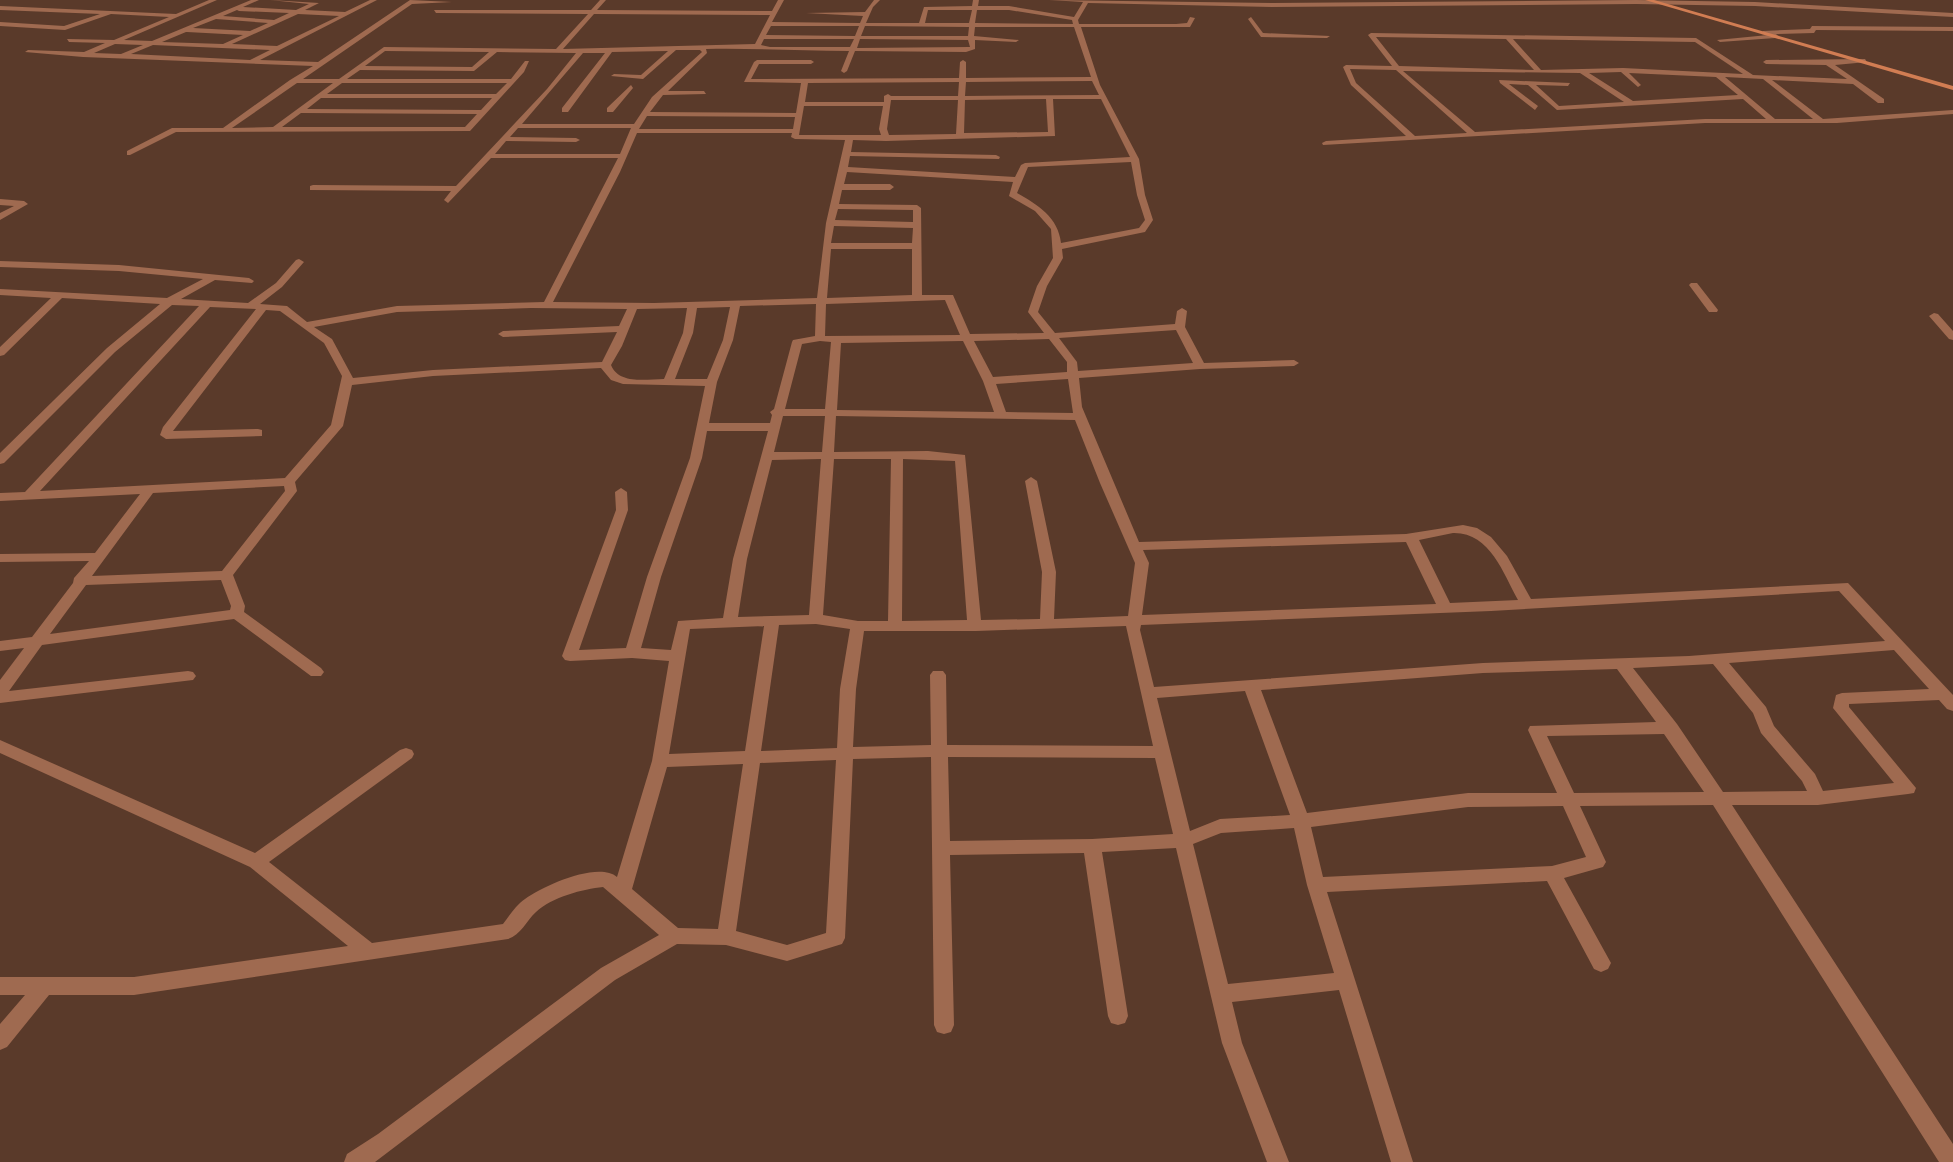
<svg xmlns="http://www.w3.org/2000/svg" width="1953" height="1162" viewBox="0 0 1953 1162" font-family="'PT Sans',sans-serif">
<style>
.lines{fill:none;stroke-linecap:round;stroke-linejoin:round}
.street{fill:#9f6a50;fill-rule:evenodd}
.secondary{fill:#d17d53;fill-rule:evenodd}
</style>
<rect width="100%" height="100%" fill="#5a3a2a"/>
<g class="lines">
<!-- street -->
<path class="street" d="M209,0h8l-93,40 28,1 99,-41h8l-16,7 53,3 13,-6 -39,-4 49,3 -14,7 40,2 25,-12h7l-117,60 58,2 92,-62 42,2 -40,2 -109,75h36l45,-32 172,2 32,-35 -152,-1 -2,-3h157l9,-10h6l-9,10 175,1 6,-11h6l-12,22 88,1 3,-7 -57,-3 59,-1 9,-12h6l-7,7 -7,16h53l5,-16 48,-1 1,-6h6l-1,6h31l65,11 9,-15 -34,-2 223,3 364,-3 119,2 198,11v4l-198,-11 -119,-2 -364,3 -184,-4 -10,17 1,4h97l11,-1 3,-6 5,1 -5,9h-109l19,58 39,74 6,36 8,25 -8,12 -83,17 1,9 -16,28 -9,26 17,21 120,-9 2,-13 5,-3 5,3 -2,16 19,36 90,-3 5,3 -5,3 -94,3 -121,9 3,29 57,135 267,-8 57,-9 14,3 14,9 16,19 24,43 317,-16 105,112v16l-6,-2 -8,-9 -90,4v3l67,81 -2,5 -6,1 -90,11h-86l221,339v18h-14l-226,-357 -133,1 26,56 -3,5 -39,11 47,85 -3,6 -7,3 -7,-3 -47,-88 -220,11 86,270h-22l-52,-172 -107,12 10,41 47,119h-22l-45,-119 -46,-195 -74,4 26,164 -3,7 -7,2 -7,-2 -3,-7 -24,-163 -134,2 4,170 -3,7 -7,2 -7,-2 -3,-7 -3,-268 -78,2 -8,179 -3,6 -55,17 -61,-16 -49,-1 -62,36 -240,182h-31l3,-8 31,-20 223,-166 58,-33 -56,-48c-20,2 -51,10 -67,25 -10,9 -15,23 -28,27l-374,56h-85l-42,52 -7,3v-26l25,-29h-25v-18h134l214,-31 -98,-79 -250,-114v-13l255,113 145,-103 6,-2 6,2 2,4 -2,4 -143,104 103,81 131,-19c6,-8 13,-19 22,-25 18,-13 73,-38 92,-22l35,-116 17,-100 -37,-3 -62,3 -5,-1 -3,-4 54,-146 -1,-18 6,-4 6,4 1,18 -49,140 47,-2 21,-71 43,-119 15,-72 -82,-2 -12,-4 -10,-12 -168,8 -81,9 -9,41 -48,56 2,9 -64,84 12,31 -1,6 77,56 3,4 -3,4h-10l-77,-57 -192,26 -33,46 179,-20 5,1 3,4 -3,4 -193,23v-23l24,-32 -24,3v-10l32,-4 41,-54 1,-5 15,-17 -89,1v-8l95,-1 45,-59 -140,7v-8l25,-1 174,-186 -27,-1 -57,47 -111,111 -4,1v-11l107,-105 53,-44 -98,-6 -58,57 -4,1v-9l51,-49 -51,-3v-6l167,9 36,-19 -84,-8 -119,-4v-6l119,4 130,13 5,3 -2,2 -37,-3 -34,19 67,4 28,-20 20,-23 3,-1 5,3 -22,25 -22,17 27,2 20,16 90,-16 147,-4 74,-144h-127l-43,45 -4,-3 7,-9 -141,-1v-4l3,-1 143,1 91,-97 29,-36 -79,-1 -23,19 -114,-1 -13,9h164l14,-18h4l-5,11 -54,59 -294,1 -46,23h-3v-4l45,-23h51l67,-48 23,-14 -230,-9 -58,-5 3,-2 56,2 21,-9 -36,-1 -2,-3 47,1 55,-23 -58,-3 -46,16 -65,-4v-4l64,4 36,-12 -100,-4v-4l176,8zM237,10l2,1 50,2 -15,7 -51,-4zM928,10h44l-3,13h-44zM977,10h32l63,10 1,4 -98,-1zM298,14l41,2 -62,30 -45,-2zM594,14l176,1 -15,29 -192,5zM216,19l52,4 -18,8 -57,-3zM771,26h88l-4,10 -89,-1zM865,26l104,1 -1,9h-107zM975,27h99l17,50 -125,1v-16l-3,-2 -3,2 -1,16 -208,1 8,-15h52l3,-2 -3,-2h-54l-3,2 -10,20 57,1 -5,30 -146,-1 13,-17 43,-1 -2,-3h-36l39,-38 -1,-4c48,-1 95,2 143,2l-8,20 3,2 3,-2 8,-20 111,1 9,-3v-9l41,2 3,-2 -45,-4zM186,32h1l56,3 -20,9 -61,-2zM764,39h90l-4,8h-80l-9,-2zM860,39l108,1 2,7 -113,1zM115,44l28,1 -22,9 -27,-1zM153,45l117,5 -20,10 -119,-6zM676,50h24l2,2 -50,45 -18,27h-112l61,-71h22l-43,55v4h6l44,-60 56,-1 -27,24 -27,-1 -3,2 32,3zM385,51l104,1 -17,15 -107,-1zM1092,81l7,14 -134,1 1,-14zM959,82l-1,14h-67l-3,-2 -4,2v6h-79l3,-19zM297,83h36l-60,44 -41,1zM342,83h165l-11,11h-169zM321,98h171l-11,12 -174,-1zM1046,99l2,33 -84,1 1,-33zM1053,99h48l29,58 -105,6 -4,2 -6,12 -167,-10 2,-11 149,3 1,-2 -4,-2 -145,-3 2,-12 33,1 169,-5zM891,100h67l-2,34 -67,1 -2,-6zM804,106h79l-4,23 2,6h-82zM301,113l176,1 -12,13h-183zM647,116l148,1 -2,12h-154zM518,128h113l-11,26h-125l11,-13 70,1 4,-2 -4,-2 -66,-1zM637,133h155l-1,4 4,2 50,1 -19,83 -9,75 -163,5 -101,-1 67,-130zM1131,162l6,33 8,25 -6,8 -78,15c-3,-26 -23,-38 -44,-50l11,-26zM847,172l166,10 -4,14 26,15 16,18 2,29 -16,28 -9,26 16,21 -74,1 -17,-39h-31l-1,-87 -4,-3 -78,-1 3,-14h48l4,-3 -4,-3h-46zM838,209l75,1v12l-78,-2zM834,226l79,2 -1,15h-81zM831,249h81v46l-85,3zM945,300l15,35 -135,1 1,-32zM816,304l-1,32 -22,4 -1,2 -18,67 -4,3 2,3 -2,8h-61l8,-41 16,-42 7,-34zM210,307l46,2 -93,118 -3,8 6,4 96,-3v-6l-4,-1 -85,2 93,-121 14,1 44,32 18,33 -11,49 -46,53 -245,13zM730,307l-7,33 -16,39h-32l18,-46 4,-25zM531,308l96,1 -8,17 -116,5 -5,3 5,3 114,-5 -15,30 -169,8 -80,8 -21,-39 -18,-12 83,-15zM687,308l-4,25 -19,46c-17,0 -45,6 -53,-14l11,-19 15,-37zM1176,330l17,33 -115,8 -1,-9 -18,-24zM1049,339l18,23v10l-74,5 -19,-36zM820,341l11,1 -6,67h-40l17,-65zM963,341l20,40 11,31 -157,-2 4,-67zM1068,379l5,34 -67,-1 -10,-28zM783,416h42l-3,36h-48zM836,416l239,4 25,63 35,80 -7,53 -74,3 2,-47 -19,-91 -6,-4 -6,4 17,91 -2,47 -59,1 -16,-165 -37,-4 -94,1zM707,431h61l-35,128 -10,59 -45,3 -7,29 -30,-2 20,-71 41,-119zM821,459l-12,156 -71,2 9,-58 25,-99zM834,459h57l-3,162h-30l-35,-6zM903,459l52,2 12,159 -65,1zM284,486l1,5 -63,80 -130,5 61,-83zM1453,533c37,-1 50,40 65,67l-68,3 -31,-63zM1406,542l30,62 -294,11 7,-52 -6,-13zM221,580l10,26 -1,4 -180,24 36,-49zM1839,591l46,50 -196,15 -206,7 -329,24 -14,-57 1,-5 350,-14zM816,624l34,5 -10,60 -3,59 -76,3 18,-126zM764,626l-19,125 -76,3 21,-125zM1126,626l27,120 -206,-1 -1,-70 -3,-4h-10l-3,4 1,70 -78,2 3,-58 8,-58h112zM1894,650l35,39 -87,4 -6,2 -3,13 61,75 -71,8 -8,-17 -41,-48 -8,-19 -37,-44zM1713,664l40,49 8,20 41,48 5,10 -84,1 -46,-68 -44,-56zM1617,669l39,53 -126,4 -2,4 29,63h-89l-161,20 -46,-123 222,-17zM1245,691l45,124 -70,4 -30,12 -33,-133zM1664,734l40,58 -130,1 -27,-57zM948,757l207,1 18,76 -81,5 -142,2zM836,760l-10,173 -39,12 -51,-14 24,-168zM743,764l-25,165 -40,-1 -46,-39 35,-122zM1563,806l23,51 -34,9 -229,11 -12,-50 157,-20zM1294,828l13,57 27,88 -106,11 -35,-140 28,-11z
M1251,17l12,16 67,3 -3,2 -66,-1 -13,-18z
M1812,26l141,1v4l-137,-1 -2,3 -38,1 2,2 -3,2 -55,4 -3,-2 51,-5 -7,-1 2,-3 47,-2z
M1371,33l325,5 57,37 94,4 -21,-14 -60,-1 -3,-2 3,-2 99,-1 2,3 -32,3 49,34v4h-6l-25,-19 -81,-4 51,39 130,-9v4l-116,9h-132l-382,22 -1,-2 4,-2 80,-5 -55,-51 -8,-18 3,-2 46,1 -24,-31zM1376,37l130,2 28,31 -135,-4zM1513,39l182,3 48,32 -120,-6 -82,2zM1350,69l46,1 71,63 -52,3 -59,-53zM1403,71l177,2 44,29 -65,4 -23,-21 32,1 2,-3 -71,-3 1,3 35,27 3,-4 -29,-22 19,1 29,25 186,-11 23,20h-61l-230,13zM1621,72l17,15 3,-2 -12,-12 87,4 22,18 -105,6 -44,-28zM1725,77l38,2 50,40h-38z
M631,85l2,3 -20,24h-6v-4z
M0,199l24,2 4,3 -28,16v-7l14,-7 -14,-1z
M1691,283h6l21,27 -1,2h-8l-20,-27z
M1934,313l4,1 15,17v9l-4,-1 -20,-23z"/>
<!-- secondary -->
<path class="secondary" d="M1645,0h9l299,86v4z"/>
</g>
</svg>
